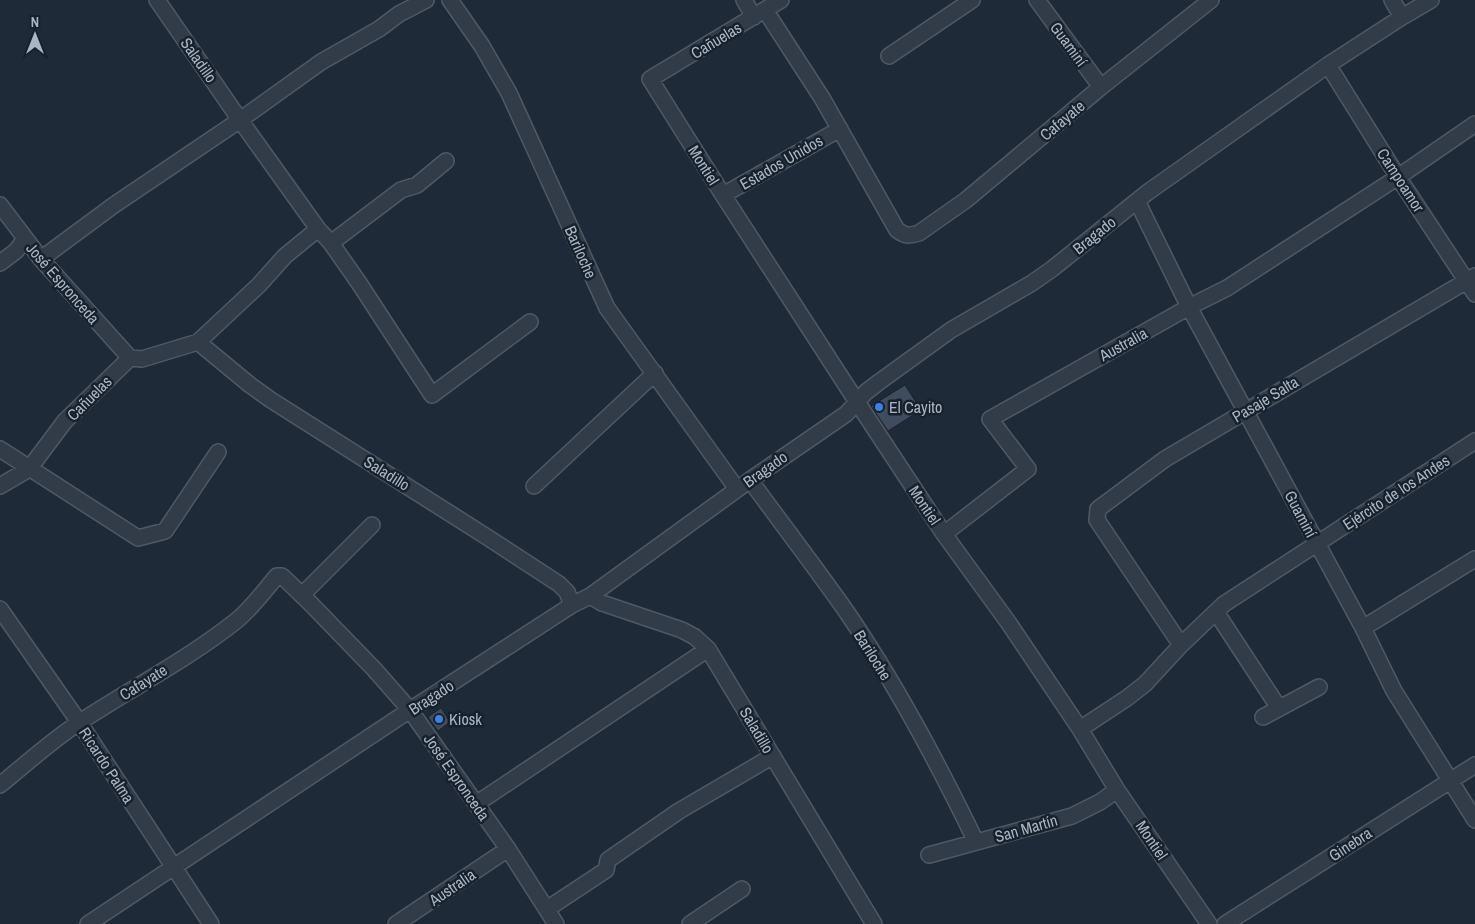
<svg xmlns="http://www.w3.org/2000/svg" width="1475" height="924" viewBox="0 0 1475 924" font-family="'Archivo Narrow',sans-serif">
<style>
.building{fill:#3f4c5d;stroke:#19232e}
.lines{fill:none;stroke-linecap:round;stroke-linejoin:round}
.minor-casing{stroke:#4f5966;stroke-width:18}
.minor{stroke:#323c48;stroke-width:15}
.shop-dot{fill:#3f7fe0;stroke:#17212c;stroke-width:2}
.labels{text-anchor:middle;stroke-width:5;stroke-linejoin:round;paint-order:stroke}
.street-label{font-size:16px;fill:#abb6c5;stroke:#17212c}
.poi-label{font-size:16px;fill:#abb6c5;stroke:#17212c;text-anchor:start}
</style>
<rect width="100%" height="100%" fill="#1e2a37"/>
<!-- building -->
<path class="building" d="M905,385l16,25 -33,21 -17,-25z
M441,708l9,14 -12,9 -10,-14z"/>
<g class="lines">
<defs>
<path id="minor" d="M157,0l83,120 78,109 13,14 28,40 73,112 98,-73
M450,0l32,46 27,47 98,215 130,181
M744,0l10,17
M781,0l-131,79 73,116 134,207 87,132 64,88 72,107 37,61 92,134
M1037,0l64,87
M1392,0l10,17
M765,10l57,88 75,132c8,6 12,6 22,3l47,-33 135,-113 110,-87
M889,56l83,-56
M1328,65l70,112 77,117
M723,195l117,-66
M1137,201l52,106 174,321 31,63 81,129
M0,205l41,54 89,99
M331,243l70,-53 16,-5 29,-24
M41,259l73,-54 126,-85 81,-58 58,-33 20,-15 27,-14
M0,263l16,-12 9,-12
M198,342l52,43 21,15 216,137 72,47 8,8 5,13
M130,358l12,1 56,-17 61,-57 26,-29 33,-27
M0,449l138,89 27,-7 53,-79
M750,480c32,44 65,87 96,131 50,73 92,152 130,231
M0,486l29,-17 36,-48 65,-63
M534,486l121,-113
M944,534l84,-65 -38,-50 199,-112 38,-19 171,-111 77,-53
M302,595l70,-70
M590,596l12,7 80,27 13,7 13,12 166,275
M0,609l79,113 132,202
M1216,612l63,96
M1363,628l112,-69
M1181,645l-84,-125 1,-11 67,-50 310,-183
M1263,717l56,-30
M1080,729l47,-31 18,-14 36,-39 43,-41 251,-163
M0,785c26,-21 52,-45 80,-63 52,-34 108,-63 156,-101 16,-13 28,-30 41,-45h5l28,27 64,66 36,41 98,139 48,75
M476,804l232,-155
M929,855l143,-39 28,-14 17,-12
M547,909l59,-39 2,-10 71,-49 94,-55
M88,924l322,-214 162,-105 18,-9 160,-116 96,-66 20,-22 13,-10 72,-52 81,-47 20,-14 96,-77 180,-127 74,-48 29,-17
M396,924l112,-75
M690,924l52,-35
M1225,924l250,-159"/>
</defs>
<!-- minor casing -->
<use href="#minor" class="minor-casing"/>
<!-- minor -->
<use href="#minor" class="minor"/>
</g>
<!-- markers -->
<g class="shop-dot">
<circle cx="879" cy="407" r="5"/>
<circle cx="439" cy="719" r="5"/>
</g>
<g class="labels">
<!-- street labels -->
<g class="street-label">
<text transform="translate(716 40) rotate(-31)" y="6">Cañuelas</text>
<text transform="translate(1069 44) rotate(54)" y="6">Guaminí</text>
<text transform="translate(199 60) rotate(55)" y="6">Saladillo</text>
<text transform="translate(1062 120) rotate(-40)" y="6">Cafayate</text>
<text transform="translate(781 162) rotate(-30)" y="6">Estados Unidos</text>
<text transform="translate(704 165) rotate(58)" y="6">Montiel</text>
<text transform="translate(1401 180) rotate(57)" y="6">Campoamor</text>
<text transform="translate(1094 235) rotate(-39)" y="6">Bragado</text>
<text transform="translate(581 252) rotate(66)" y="6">Bariloche</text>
<text transform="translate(63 283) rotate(49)" y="6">José Espronceda</text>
<text transform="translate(1123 344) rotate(-29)" y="6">Australia</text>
<text transform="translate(89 398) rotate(-45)" y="6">Cañuelas</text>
<text transform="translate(1265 399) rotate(-31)" y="6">Pasaje Salta</text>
<text transform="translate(765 469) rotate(-35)" y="6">Bragado</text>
<text transform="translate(387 473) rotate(32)" y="6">Saladillo</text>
<text transform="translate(1396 492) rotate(-33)" y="6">Ejército de los Andes</text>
<text transform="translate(925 505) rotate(56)" y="6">Montiel</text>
<text transform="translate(1301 514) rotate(62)" y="6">Guaminí</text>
<text transform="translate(873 655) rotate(58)" y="6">Bariloche</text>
<text transform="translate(143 682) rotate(-32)" y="6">Cafayate</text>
<text transform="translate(431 697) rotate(-33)" y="6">Bragado</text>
<text transform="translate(757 730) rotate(59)" y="6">Saladillo</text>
<text transform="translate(107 765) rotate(57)" y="6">Ricardo Palma</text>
<text transform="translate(457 777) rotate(55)" y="6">José Espronceda</text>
<text transform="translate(1026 828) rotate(-16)" y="6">San Martín</text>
<text transform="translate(1152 840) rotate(56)" y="6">Montiel</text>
<text transform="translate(1350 844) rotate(-33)" y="6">Ginebra</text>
<text transform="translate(452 887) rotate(-34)" y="6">Australia</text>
</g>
<!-- poi labels -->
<g class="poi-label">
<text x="889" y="413">El Cayito</text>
<text x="449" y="725">Kiosk</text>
</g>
</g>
<!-- north arrow -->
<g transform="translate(35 35)" stroke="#17212c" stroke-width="4" paint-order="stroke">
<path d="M0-4L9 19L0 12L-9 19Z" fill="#abb6c5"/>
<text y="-8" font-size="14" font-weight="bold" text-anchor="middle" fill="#abb6c5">N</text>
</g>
</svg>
